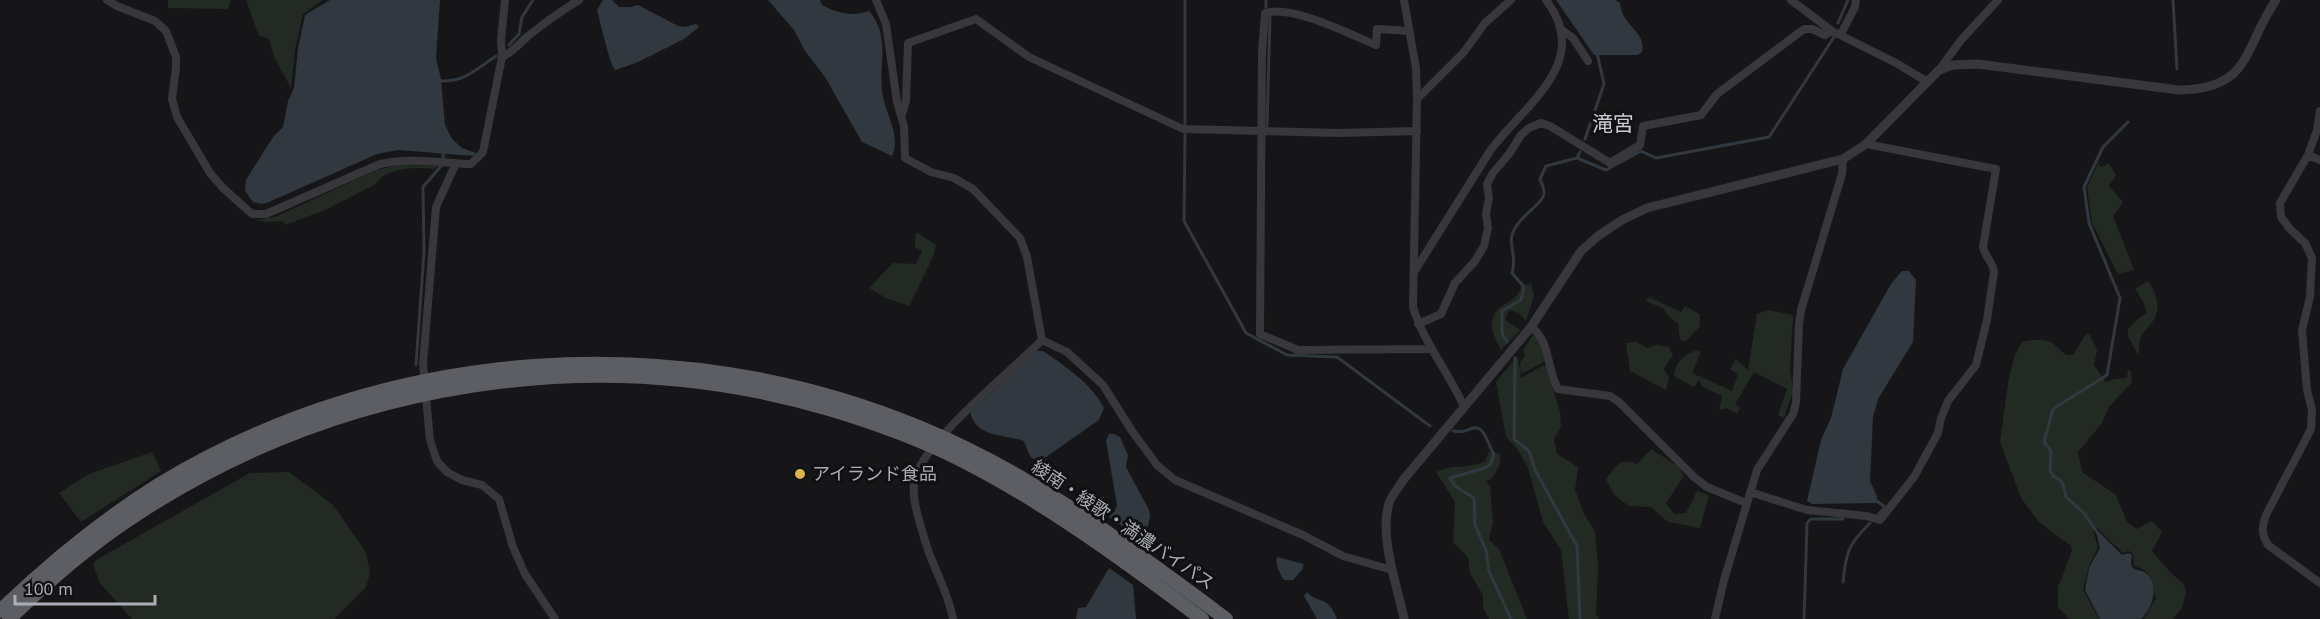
<svg xmlns="http://www.w3.org/2000/svg" width="2320" height="619" viewBox="0 0 2320 619" font-family="'PT Sans','Noto Sans JP',sans-serif">
<style>
.green{fill:#232a24}
.water{fill:#31383f}
.lines{fill:none;stroke-linecap:round;stroke-linejoin:round}
.stream{stroke:#31383f;stroke-width:3}
.minor{stroke:#38383c;stroke-width:8}
.tertiary{stroke:#38383c;stroke-width:9}
.trunk{stroke:#5c5e64;stroke-width:14}
.poi-dot{fill:#dbb34b;stroke:#111113;stroke-width:2}
.labels{text-anchor:middle;stroke-width:6;stroke-linejoin:round;paint-order:stroke}
.poi-label{font-size:18px;fill:#aaadb6;stroke:#111113;text-anchor:start}
.street-label{font-size:18px;fill:#aaadb6;stroke:#111113}
.quarter-label{font-size:21px;fill:#caccd3;stroke:#111113}
</style>
<rect width="100%" height="100%" fill="#161618"/>
<!-- green -->
<path class="green" d="M168,0h63l-3,9 -60,-1z
M246,0h77l-20,14 -8,36 -4,38 -17,-31 -5,-18 -10,-3z
M2109,163l7,12 -7,11 14,16 -10,14 21,54 -16,4 -26,-51 -5,-36 11,-23 4,3z
M397,165l41,1 -4,3c-18,-2 -47,-2 -58,15l-51,26 -40,15 -1,-4 -17,1 -11,-2 19,-3 102,-47z
M916,232l20,13 -3,12 -24,49 -23,-8 -17,-10 24,-25 23,1 6,-13 -7,-4z
M2148,281c8,11 14,28 5,40 -4,6 -9,9 -12,16 -3,6 -1,12 -3,18l-10,-19v-7l11,-11 8,-5 -4,-12 -8,-12z
M1531,284l3,12 -8,25 -7,-8 -10,-3 -4,10 15,10 -19,20c-3,-6 -9,-16 -9,-23 -1,-27 27,-21 29,-41z
M1649,297l32,15 4,-6 15,8v12l-14,15 -6,-1 -2,-16 -10,-8 -4,-7 -18,-8z
M1768,310l25,5 -3,54 3,23 -9,26 -6,-3 9,-26 -33,-17 -19,32 5,4 -3,6 -11,-6 -7,2 3,-14 -19,-9 -4,-7 -5,7 -20,-11c2,-16 9,-20 23,-26l4,2 -9,21 40,18 6,-17 -8,-5 5,-10 13,11 9,-56z
M1534,333l4,4 7,24 -24,13 -1,-11 5,-8 -2,-5z
M2086,334l4,1 7,15 -3,15 12,18 8,-4 13,-1 1,-8 3,1 1,11 -23,25 -7,16 -24,29 4,20 34,23 11,27 10,7 15,-8 10,11 -10,19 18,21 13,11 3,9 -4,16 -9,11h-29l12,-21 -8,-24 -3,-4 -11,-4 -1,-12 -4,-3 -6,2 -26,-25 -4,2 5,17 -9,19 -6,24 16,29h-29l-12,-11v-21l14,-36 -1,-5 -32,-24 -18,-24 -21,-56 9,-65 6,-22 7,-13c22,-4 27,-4 44,13h7z
M1636,342l12,6 8,-3 13,2 4,8 -9,14 5,9 -3,12 -36,-19 -4,-28z
M1518,356l3,22 25,-14 14,48 1,14 -7,13 3,15 21,13 -3,23 10,26 10,15 3,35 -2,48 3,5h-30l-8,-69 -18,-28 -15,-54 -10,-18 -12,-13 -10,-55z
M1651,449l28,18 5,9 -18,27 8,11 12,-1 11,-22 12,4 -9,33 -32,-6 -17,-15 -22,-1 -15,-11 -8,-16c11,-14 13,-21 31,-15z
M152,452l9,19 -80,51 -22,-29 30,-19z
M1489,452l11,2c1,12 -4,21 -14,28l4,4 3,36 -4,18 10,9 28,70h-38l-6,-11v-13l-13,-22 -2,-16 -15,-15 2,-40 -19,-30c16,-8 33,-3 49,-11z
M289,472l44,33 33,47 4,21 -4,14 -32,32h-202l-32,-36 -7,-18 3,-5 154,-87z"/>
<!-- water -->
<path class="water" d="M330,0h110l-4,58 5,21 4,46 7,14 10,9 14,5 -3,3 -75,-6 -21,4 -108,48 -7,2 -9,-2 -8,-11 1,-11 27,-43 10,-10 5,-26 6,-13 4,-40 7,-33z
M603,0h9l7,7h11l8,-2 40,21 7,1 11,-3 3,3 -15,12 -48,24 -21,7c-5,-5 -15,-49 -18,-60z
M768,0h52l2,5c16,8 29,12 47,6 23,26 8,57 14,86 4,19 18,40 9,59l-30,-14 -37,-65 -20,-26 -11,-21z
M1556,0h59l5,3c1,5 2,11 5,15 8,12 20,18 17,34l-5,3h-43z
M1902,271h7l7,9 -3,62 -35,57 -5,18 -3,64 7,15 -1,7 -64,1 -5,-3 14,-61 10,-22 12,-49 48,-85z
M1036,351h7c22,15 50,34 61,57l-5,12 -53,37c-15,9 -18,-5 -22,-16 -20,-7 -48,-3 -54,-29z
M1109,434h5l6,3 8,18 -2,12 23,43 1,6 -5,26 -36,-25 6,-6 2,-6 -11,-64z
M2100,533l22,22 7,-2 3,2 -1,9 2,4c5,3 10,2 14,6 12,13 6,34 -6,45h-41l-15,-29 4,-22 11,-20 -3,-13z
M1277,557l27,7 -2,6 -9,10h-9c-4,-6 -9,-16 -7,-23z
M1109,568l24,17 3,34h-60l2,-11 8,-1z
M1307,592c10,12 21,2 30,27h-20l-13,-23z"/>
<g class="lines">
<!-- stream -->
<path class="stream" d="M1185,0v125
M2173,0l4,69
M1266,7v-7
M1838,23l10,-23
M509,45l10,-11 3,-17 11,-17
M439,81c26,1 36,-11 57,-25
M1267,126l3,-110
M1185,134l-1,87 62,112 41,22 50,2 93,69
M1585,139l19,-55 -7,-31
M1577,158l29,12 35,-19 15,7 113,-21 65,-100
M1507,342l-5,-9v-22l19,-11 3,-13 -12,-14c5,-15 -3,-28 0,-38 5,-17 24,-26 31,-38 3,-6 -1,-13 -3,-18l6,-13 31,-8 3,-6
M1515,358l-1,81 15,12 6,19 42,76 3,73
M416,365l8,-113 -1,-65 19,-22 2,-15
M1453,431c10,2 11,0 20,-3 12,-3 15,18 21,26l-4,11 -5,3 -35,10 5,8 19,12 1,27 11,25 3,21 22,48
M1874,499l11,8 -9,10
M2099,535l-15,-22 -18,-16 -3,-13 -4,-5 -5,-2 -4,-7 1,-19 -7,-9 9,-33 54,-34 13,-77 -31,-75 -5,-36 19,-40 25,-25
M1843,582c3,-30 5,-37 27,-59
M1804,619l3,-96 4,-4h32"/>
<!-- minor -->
<path class="minor" d="M107,0l10,6 38,15 11,10 10,26v11l-4,31 5,18 33,56 13,15 29,26h14l114,-50c30,-7 61,-1 91,0l12,-12 19,-95 -1,-17 4,-40
M876,0l10,24 11,78 7,24 1,32 26,14 23,6 19,11 47,49 7,19 15,83
M1404,0l12,68 1,31 -4,208c11,37 36,65 51,100
M1791,0l41,31 64,32 30,18
M1562,30l11,8 15,23
M1409,31l-32,-2 -1,16c-29,-12 -83,-40 -111,-32l-3,39 -2,282 38,16 133,-1
M1841,34l14,-27 1,-7
M502,57c11,-5 17,-13 26,-21 16,-13 33,-25 51,-36
M1939,70l22,-30 37,-40
M1417,99l47,-47 21,-29 26,-23
M2320,111l-3,19 -9,25 -28,48 1,14 9,12 15,14 7,15 -2,39 -8,33 5,60 5,20 -1,19 -45,86c-4,12 -5,19 2,30l52,38
M902,114l4,-13 2,-58 68,-24 53,38 154,72 156,4 78,-2
M2308,155l12,5
M456,163l-20,44 -13,157 7,76 7,21 10,11 15,8 20,5 17,14 14,48 12,27 30,45
M1414,272l76,-121c33,-45 104,-89 56,-151
M1418,324l23,-10 14,-31 20,-22 9,-15 4,-18 -2,-15 3,-15 -2,-14 6,-11 16,-19 12,-19 8,-7 12,-5 9,3 60,37 30,-18 3,-19 58,-11 16,-21 87,-65h8l13,6 7,-4
M1531,327c19,13 16,42 27,62l52,7 9,6 75,75 13,10 39,16
M1042,340l25,12 36,33 29,46 25,34 18,15 128,55 40,21 49,14
M1750,492l57,18 60,6 13,4 34,-43 24,-44 3,-15 7,-17 28,-36 11,-45 7,-48c-1,-10 -9,-15 -11,-25l13,-78 -130,-25
M953,619c-5,-29 -22,-54 -29,-82 -5,-16 -12,-38 -10,-54 4,-38 99,-113 128,-143
M1715,619l9,-39 33,-110 36,-56 3,-11 3,-79 2,-14 41,-136 1,-15"/>
<!-- tertiary -->
<path class="tertiary" d="M1404,619c-7,-35 -25,-81 -15,-116 3,-8 10,-16 15,-24l127,-152 50,-76 17,-15 24,-16 25,-12 196,-49 23,-15 73,-74 14,-5 25,-1 201,26c73,-1 64,-42 97,-90"/>
<!-- trunk -->
<path class="trunk" d="M0,611c50,-48 102,-91 160,-127 227,-138 517,-158 761,-56 112,46 209,119 305,191
M9,619c40,-38 81,-75 128,-105 204,-133 457,-174 692,-105 40,12 80,26 118,44 91,44 174,105 255,166"/>
</g>
<!-- markers -->
<circle class="poi-dot" cx="800" cy="474" r="6"/>
<g class="labels">
<!-- poi labels -->
<g class="poi-label">
<text x="812" y="480">アイランド食品</text>
</g>
<!-- street labels -->
<g class="street-label">
<text transform="translate(1123 525) rotate(34)" y="6">綾南・綾歌・満濃バイパス</text>
</g>
<!-- quarter labels -->
<g class="quarter-label">
<text x="1613" y="131">滝宮</text>
</g>
</g>
<!-- scale -->
<path d="M15 595v9h140v-9" fill="none" stroke="#aaadb6" stroke-width="3"/>
<text x="24" y="595" font-size="18" fill="#aaadb6" stroke="#111113" stroke-width="4.5" paint-order="stroke">100 m</text>
</svg>
